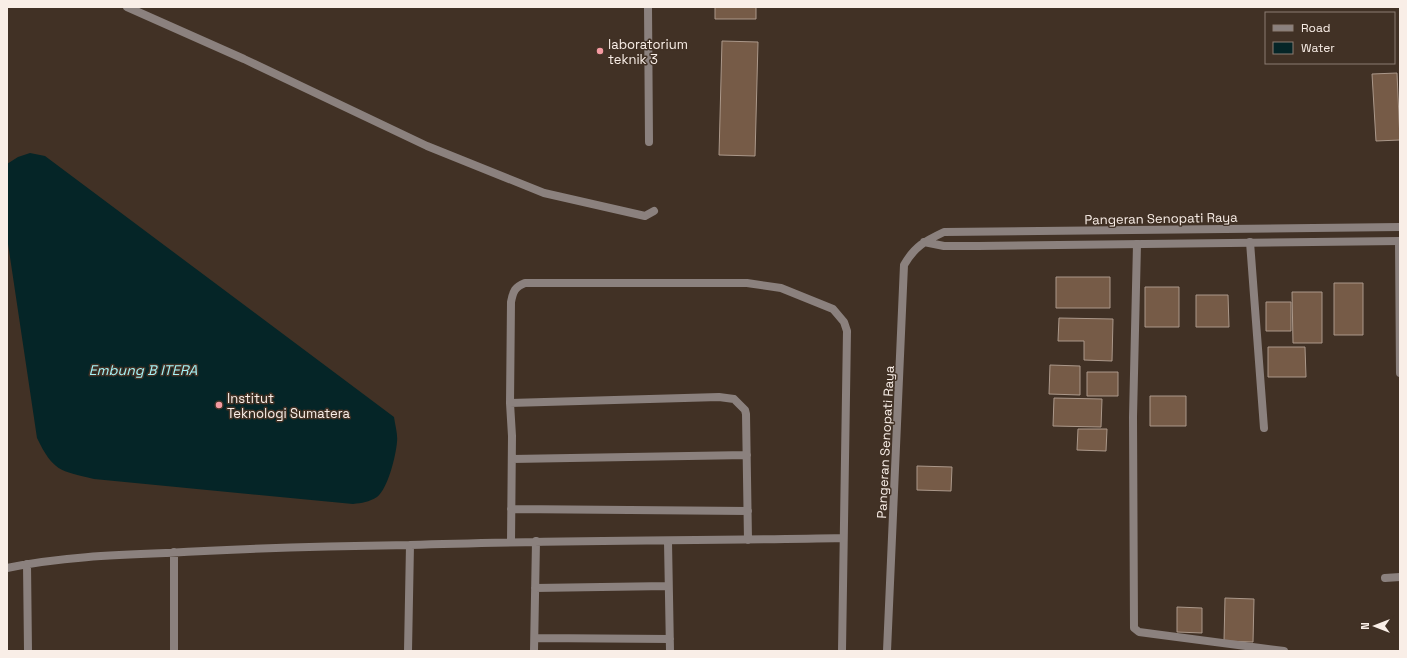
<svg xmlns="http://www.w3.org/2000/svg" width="1407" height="658" viewBox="0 0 1407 658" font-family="'Space Grotesk',sans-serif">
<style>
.water{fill:#052527}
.building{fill:#765b47;stroke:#ab988a}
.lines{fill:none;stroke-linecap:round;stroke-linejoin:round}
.service{stroke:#8b817e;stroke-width:8}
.minor{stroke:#8b817e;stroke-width:8}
.tertiary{stroke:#8b817e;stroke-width:8}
.poi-dot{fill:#f49aa1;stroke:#413125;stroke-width:1.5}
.labels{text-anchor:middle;stroke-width:3;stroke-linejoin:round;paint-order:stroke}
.poi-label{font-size:13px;fill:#f9eee7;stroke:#413125;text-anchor:start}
.street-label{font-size:13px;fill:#f9eee7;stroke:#413125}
.water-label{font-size:14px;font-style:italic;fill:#a5f3f7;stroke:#413125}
</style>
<rect width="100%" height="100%" fill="#413125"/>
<!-- water -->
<path class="water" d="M30,153l15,3 349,261c1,8 4,17 3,25 -1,13 -9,47 -20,55 -8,5 -15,6 -24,7l-259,-25c-34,-8 -41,-8 -57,-41l-30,-201v-73l11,-7z"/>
<!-- building -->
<path class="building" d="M715,7h41v12h-41z
M722,41l36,1 -3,114 -36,-1z
M1397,73l3,67 -24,1 -4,-67z
M1056,277h54v31h-54z
M1334,283h29v52h-29z
M1145,287h34v40h-34z
M1292,292h30v51h-29z
M1196,295h32l1,32h-33z
M1266,302h25v29h-25z
M1059,318l54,1 -1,42 -28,-1v-19h-26z
M1268,347h37l1,30h-38z
M1050,365l30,1v29l-31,-1z
M1087,372h31v24h-31z
M1150,396h36v30h-36z
M1054,398l48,1 -1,28 -48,-1z
M1078,429h29l-1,22 -29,-1z
M917,466l35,1 -1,24 -34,-1z
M1225,598l29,1 -1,43 -29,-1z
M1177,607l25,1v25l-25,-1z"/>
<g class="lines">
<!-- service -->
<path class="service" d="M127,7l117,52 183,87 117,47 101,23 9,-5
M648,7l1,135
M510,403l1,-101c2,-11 4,-15 14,-19h222l34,5 52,21 11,13 3,9 -5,320
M512,459l235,-4
M511,509l237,2
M511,542l1,-106 -2,-33 209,-6 15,2 11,11 1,4 2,126
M668,542l2,109
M410,545c144,-5 289,-4 433,-7
M174,552v99
M27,564l1,87
M7,568c52,-11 107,-13 160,-15 81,-5 162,-7 243,-8l-2,106
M535,588l133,-2
M535,638l135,1
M534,651l2,-110"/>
<!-- minor -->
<path class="minor" d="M1399,241l1,132
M1250,242l14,186
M1137,244l-4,173 1,211 5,4 15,2 130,17
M1385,578l15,-1"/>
<!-- tertiary -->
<path class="tertiary" d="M924,242l20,4h34l422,-5
M887,651l17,-386c11,-19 21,-24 40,-33l456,-5"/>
</g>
<!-- markers -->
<g class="poi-dot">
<circle cx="600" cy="51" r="4"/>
<circle cx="219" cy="405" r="4"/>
</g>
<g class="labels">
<!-- poi labels -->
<g class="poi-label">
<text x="608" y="49">laboratorium<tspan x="608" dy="15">teknik 3</tspan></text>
<text x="227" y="403">Institut<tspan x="227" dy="15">Teknologi Sumatera</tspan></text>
</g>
<!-- street labels -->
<g class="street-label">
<text transform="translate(1161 218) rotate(-1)" y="5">Pangeran Senopati Raya</text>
<text transform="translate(885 442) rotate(-87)" y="5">Pangeran Senopati Raya</text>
</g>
<!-- water labels -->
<g class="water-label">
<text x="143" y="375">Embung B ITERA</text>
</g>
</g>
<!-- border -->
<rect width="1407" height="658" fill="none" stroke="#f9eee7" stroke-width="16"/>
<!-- legend -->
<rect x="1265" y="12" width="130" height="52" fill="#413125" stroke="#8b7d73"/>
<rect x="1273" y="25" width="20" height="6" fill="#8b817e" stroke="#8b7d73"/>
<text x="1301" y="32" font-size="12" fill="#f9eee7">Road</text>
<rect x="1273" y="42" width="20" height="12" fill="#052527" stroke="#8b7d73"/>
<text x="1301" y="52" font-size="12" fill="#f9eee7">Water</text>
<!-- north arrow -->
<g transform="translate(1375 626) rotate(270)" stroke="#413125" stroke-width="3" paint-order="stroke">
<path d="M0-3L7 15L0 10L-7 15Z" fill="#f9eee7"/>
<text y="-6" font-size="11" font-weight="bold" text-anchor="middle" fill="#f9eee7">N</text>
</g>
</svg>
